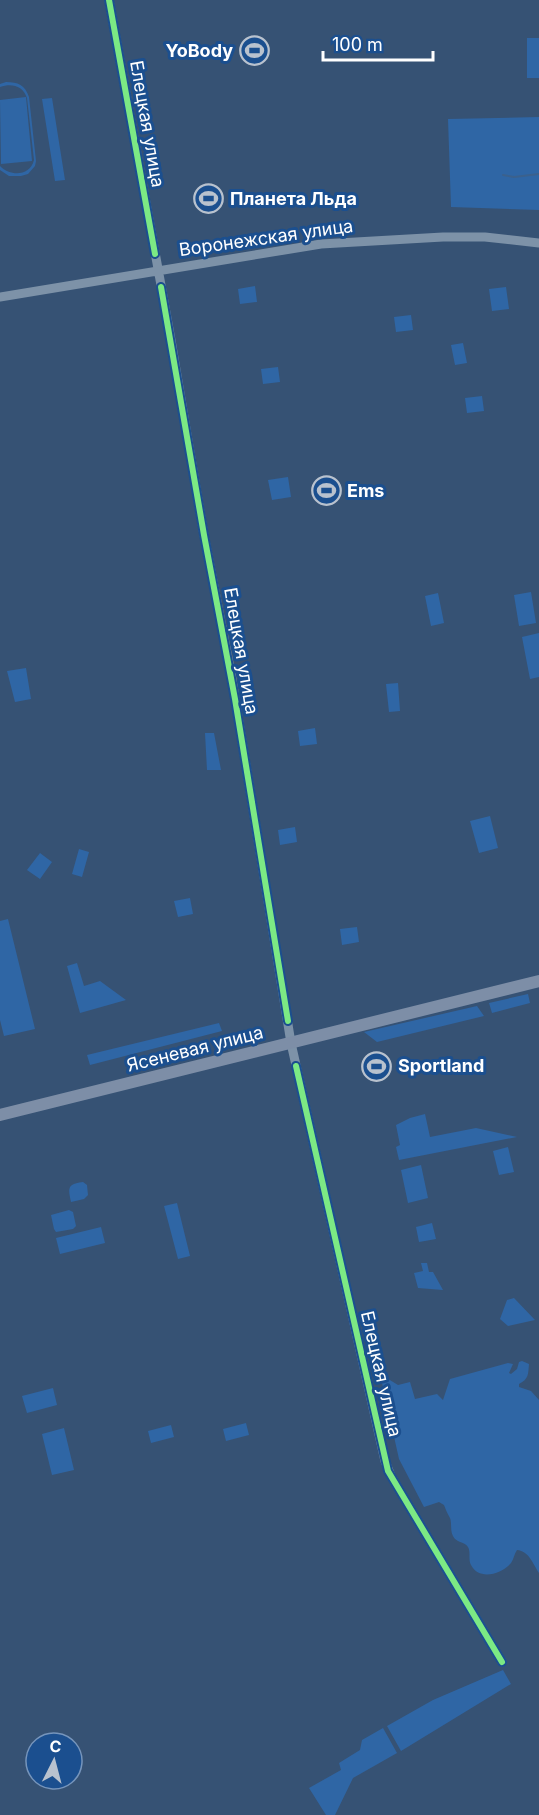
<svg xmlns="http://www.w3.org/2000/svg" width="539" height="1815" viewBox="0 0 539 1815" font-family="Inter,sans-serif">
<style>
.green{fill:#2f66a5}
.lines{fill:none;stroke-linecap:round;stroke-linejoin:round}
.stream{stroke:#3b618d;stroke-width:2}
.minor{stroke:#7d92a8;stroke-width:9}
.major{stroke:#7d8ea7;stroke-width:12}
.cycleway-casing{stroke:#1b4f8f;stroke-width:10}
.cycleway{stroke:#7ce984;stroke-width:6}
.labels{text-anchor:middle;stroke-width:6;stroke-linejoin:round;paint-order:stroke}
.poi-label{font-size:18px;font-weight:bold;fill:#fff;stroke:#1b4f8f;text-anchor:start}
.street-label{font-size:18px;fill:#fff;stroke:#1b4f8f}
</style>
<rect width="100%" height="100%" fill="#365274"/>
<!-- green -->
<path class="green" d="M527,38h12v40h-12z
M6,82c12,0 19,3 23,15l7,64 -1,5 -7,8 -7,2h-12l-9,-6v-4c11,11 30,10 34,-6l-7,-62c-4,-12 -15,-15 -27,-11v-3z
M26,97l6,64 -31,3 -1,-64z
M52,98l13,82 -10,1 -13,-82z
M539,117v93l-88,-3 -3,-88z
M255,286l2,16 -17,2 -2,-15z
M506,287l3,22 -17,2 -3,-22z
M411,315l2,15 -17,2 -2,-15z
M463,343l4,20 -12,2 -4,-20z
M278,367l2,15 -17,2 -2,-15z
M482,396l2,15 -17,2 -2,-15z
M288,477l3,20 -19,3 -4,-20z
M531,592l5,31 -17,3 -5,-31z
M438,593l6,30 -13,3 -6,-30z
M539,633v44l-9,2 -8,-42z
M26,668l5,31 -16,3 -8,-31z
M398,683l2,28 -11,1 -3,-28z
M315,728l2,16 -17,2 -2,-15z
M205,733h9l7,37h-14z
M490,816l8,32 -19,5 -9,-32z
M295,827l2,15 -17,3 -2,-15z
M79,849l10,3 -7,25 -10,-3z
M40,853l12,9 -12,17 -13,-9z
M190,898l3,16 -15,3 -4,-16z
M8,919l27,110 -31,7 -4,-16v-99z
M357,927l2,15 -17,3 -2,-16z
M77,963l7,23 16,-5 26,19 -46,13 -13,-47z
M528,994l2,9 -38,10 -3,-10z
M477,1006l7,10 -107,26 -13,-10z
M219,1023l3,8 -132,34 -3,-10z
M425,1114l5,23 46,-9 41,9 -118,23 -3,-13 4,-2 -4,-20 14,-7z
M508,1147l6,25 -15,3 -6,-24z
M421,1165l7,33 -20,5 -7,-33z
M83,1182l4,3 1,10 -4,4 -13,3c-3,-14 -4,-18 12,-20z
M177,1203l13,53 -12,3 -14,-53z
M69,1210l4,2 3,14 -3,3 -17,3 -2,-3 -3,-14z
M432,1223l4,16 -17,3 -3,-15z
M101,1227l4,16 -45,11 -4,-16z
M421,1263h6l2,9h4l10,18 -25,-2 -4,-15 9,-2z
M514,1298l21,22 -27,6 -8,-7 7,-19z
M522,1361l7,3c-1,10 0,15 -10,20v3l12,4 8,9v173c-6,-9 -10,-22 -22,-23 -3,4 -3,9 -6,13 -9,11 -32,18 -40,2 -3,-5 0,-13 -3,-18 -4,-6 -12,-4 -15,-11 -3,-5 -1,-13 -3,-18 -3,-5 -4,-8 -6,-13l-5,-3 -15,5 -25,-48 -19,-85 18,11 12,-3 5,17 22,-5 6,6 7,-21 58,-16 5,1 -4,9 2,1 6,-5 2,-7z
M53,1388l4,17 -30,8 -5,-17z
M246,1423l3,12 -23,6 -3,-12z
M171,1425l3,12 -23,6 -3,-12z
M64,1428l10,42 -22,5 -10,-41z
M503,1670l8,14 -110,67 -14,-25 46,-26z
M383,1728l14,25 -44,25 -18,37h-9l-17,-27 32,-18 -2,-7 21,-13 2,-10z"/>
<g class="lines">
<!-- stream -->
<path class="stream" d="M503,175l11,2 25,-3"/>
<!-- minor -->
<path class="minor" d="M109,0l62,340 33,195 27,138 60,370 94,418 6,15 111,186
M0,297l321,-53 122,-7h42l54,6"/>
<!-- major -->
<path class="major" d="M0,1115l539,-134"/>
<defs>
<path id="cycleway" d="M109,0l46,254
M161,287l43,248 31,164 53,322
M296,1066l92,405 114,191"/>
</defs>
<!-- cycleway casing -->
<use href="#cycleway" class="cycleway-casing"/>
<!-- cycleway -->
<use href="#cycleway" class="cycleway"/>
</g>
<!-- icons -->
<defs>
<symbol id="stadium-ring" viewBox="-11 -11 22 22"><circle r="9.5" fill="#1b4f8f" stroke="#b9c2ce" stroke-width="1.5"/><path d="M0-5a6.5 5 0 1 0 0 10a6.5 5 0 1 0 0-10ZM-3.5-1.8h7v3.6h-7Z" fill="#b9c2ce"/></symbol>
</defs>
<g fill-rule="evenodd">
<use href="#stadium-ring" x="238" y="34" width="33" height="33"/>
<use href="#stadium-ring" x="192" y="182" width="33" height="33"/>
<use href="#stadium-ring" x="310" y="474" width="33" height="33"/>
<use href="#stadium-ring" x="360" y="1050" width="33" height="33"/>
</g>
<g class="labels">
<!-- poi labels -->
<g class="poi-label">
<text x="233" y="57" text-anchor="end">YoBody</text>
<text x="230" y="205">Планета Льда</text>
<text x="347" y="497">Ems</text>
<text x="398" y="1072">Sportland</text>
</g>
<!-- street labels -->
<g class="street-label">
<text transform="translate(147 124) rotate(80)" y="6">Елецкая улица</text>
<text transform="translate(266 238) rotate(-8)" y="6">Воронежская улица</text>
<text transform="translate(241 651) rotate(80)" y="6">Елецкая улица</text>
<text transform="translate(195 1049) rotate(-14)" y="6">Ясеневая улица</text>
<text transform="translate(381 1374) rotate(77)" y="6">Елецкая улица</text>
</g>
</g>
<!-- north arrow -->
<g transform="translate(54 1761) rotate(6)"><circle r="28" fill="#1b4f8f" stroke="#7695bc" stroke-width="1.5"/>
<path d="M0-4.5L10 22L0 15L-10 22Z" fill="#b9c2ce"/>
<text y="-9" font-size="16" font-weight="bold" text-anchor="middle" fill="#ffffff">С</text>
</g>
<!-- scale -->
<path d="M323 51v9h110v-9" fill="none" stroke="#ffffff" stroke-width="3"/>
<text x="332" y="51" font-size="18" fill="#ffffff" stroke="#1b4f8f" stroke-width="4.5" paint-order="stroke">100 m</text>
</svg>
